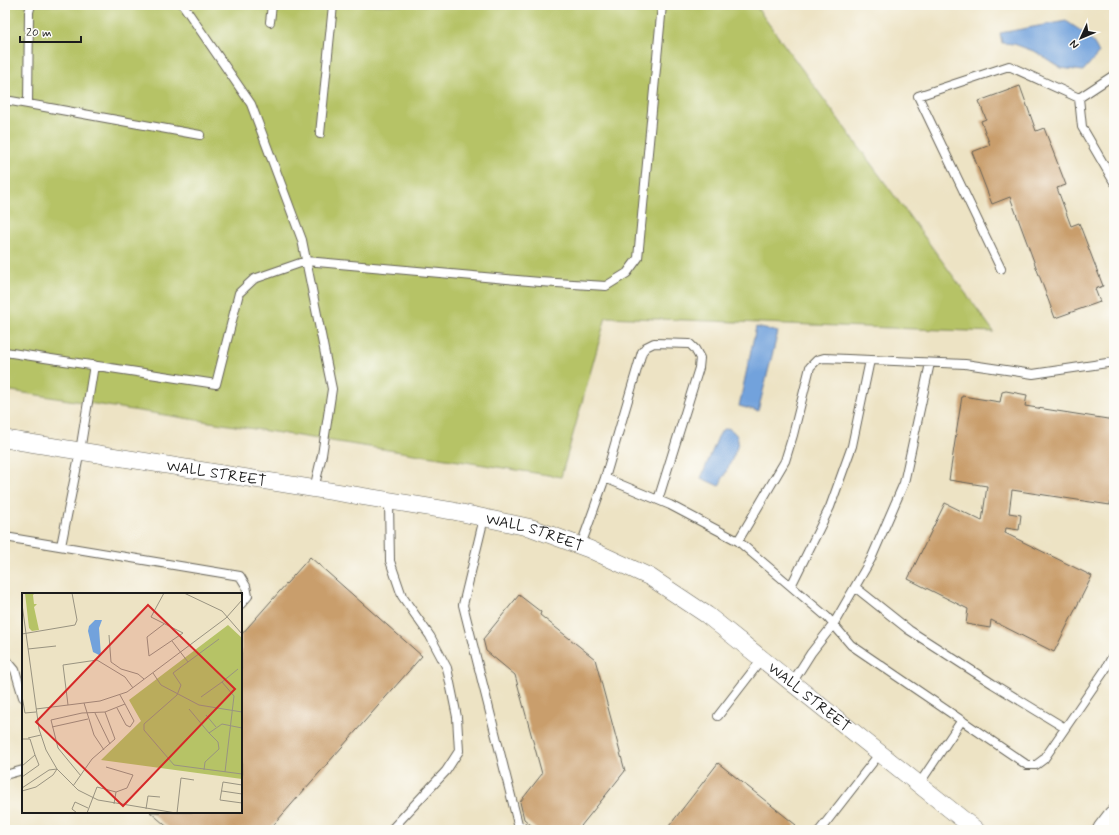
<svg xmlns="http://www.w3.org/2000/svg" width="1119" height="835" viewBox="0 0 1119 835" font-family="Mynerve,sans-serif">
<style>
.green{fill:#b6c366;stroke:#697041}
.water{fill:#72a2dc;stroke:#475f7c}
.building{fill:#c99e6c}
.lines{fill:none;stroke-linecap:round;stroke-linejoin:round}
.lane-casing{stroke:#656257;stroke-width:10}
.street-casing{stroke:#656257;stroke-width:18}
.secondary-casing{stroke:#656257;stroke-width:24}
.lane{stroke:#fff;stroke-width:8}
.street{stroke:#fff;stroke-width:17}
.secondary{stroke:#fff;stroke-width:22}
.labels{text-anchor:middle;stroke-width:3;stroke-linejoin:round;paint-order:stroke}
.street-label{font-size:15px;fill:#1c1c1c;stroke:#fdfcf7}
.inset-road{fill:none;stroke:#999381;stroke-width:1}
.view{fill:#d62828;fill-opacity:0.15;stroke:#d62828;stroke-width:2}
.inset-edge{fill:none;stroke:#1c1c1c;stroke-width:2}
</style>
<rect width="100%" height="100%" fill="#fdfcf7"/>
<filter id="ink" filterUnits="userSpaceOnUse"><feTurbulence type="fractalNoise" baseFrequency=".025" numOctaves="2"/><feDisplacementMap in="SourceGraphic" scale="8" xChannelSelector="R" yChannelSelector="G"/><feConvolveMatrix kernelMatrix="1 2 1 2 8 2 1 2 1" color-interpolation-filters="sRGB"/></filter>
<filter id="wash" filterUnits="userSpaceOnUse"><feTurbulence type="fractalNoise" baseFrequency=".012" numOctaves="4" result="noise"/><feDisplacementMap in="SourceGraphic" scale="16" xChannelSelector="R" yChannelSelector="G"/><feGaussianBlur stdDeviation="0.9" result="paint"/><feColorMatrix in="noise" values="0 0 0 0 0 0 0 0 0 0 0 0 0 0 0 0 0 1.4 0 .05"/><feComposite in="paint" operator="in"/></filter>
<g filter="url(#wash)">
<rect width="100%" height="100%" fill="#ede3c4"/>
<!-- green -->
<path class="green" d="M5,5h750l239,327 -388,-15 -45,160 -556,-87z"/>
<!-- water -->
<path class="water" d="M1066,21c15,10 26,15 33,32l-16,18 -22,-3 -25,-16 -22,-8 -12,-1 -2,-10z
M756,327l22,5 -20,79 -19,-5z
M728,428c5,3 9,6 10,12 1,9 -15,37 -19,46l-18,-8 17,-41 4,-7z"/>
<g id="blocks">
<!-- building -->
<path class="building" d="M1020,86l16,45 8,-3 22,57 -9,3 14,38 8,-3 24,63 -8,3 5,13 -45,16 -45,-121 -18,7 -20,-52 18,-7 -9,-24 5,-2 -7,-18z
M1006,391l21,4 -2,11 89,14v61l-4,24 -98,-15 -3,23 12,2 -2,15 -13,-2 -1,5 87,43 -38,76 -63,-32 -1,8 -24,-4 2,-15 -60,-30 37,-76 37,18 5,-35 -38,-6 13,-84 38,6 2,-10z
M310,557l112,99 -153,174h-98l-21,-18h91v-177z
M519,595l22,17 -1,3 55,44 30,112 -44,55 1,1 -2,3h-43l-13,-11 -4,-17 22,-28 -27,-99 -29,-24 -3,-12z
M718,763l78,62 -4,5h-126z
M127,826l2,4h-24l11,-3 1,2z"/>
</g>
</g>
<g filter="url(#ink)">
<use href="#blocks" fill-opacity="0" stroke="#656257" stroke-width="1"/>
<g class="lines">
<defs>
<path id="lane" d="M31,5l-2,7 -1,92 172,31
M183,5l68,99 51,136 30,149 -10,66 -8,34
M270,22l2,-17
M1079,98l3,29 32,55
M5,100l23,4
M320,134l13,-129
M1001,269l-83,-173 91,-30 70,32 35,-23
M5,352l211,32 23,-91 15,-14 52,-18 234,21 66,4 21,-13 11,-15 24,-253
M605,478l37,-126 4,-5 8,-4 36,1 5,5 5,9 -1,10 -41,132
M389,501l1,60 12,35 28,40 17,32 10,49 2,34 -13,20 -55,59
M484,518l-21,87 55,219 8,6
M5,537l235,39 6,10 2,10 -7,8
M738,541l89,76 24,28 176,120h9l8,-6 61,-89 9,-17
M581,545l24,-67 65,27 68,36 47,-80 8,-26 17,-68 7,-7 7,-2 141,6 68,10 81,-12
M61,546l19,-95 14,-86
M791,586l39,-79 22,-61 18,-86
M855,587l54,43 84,54 72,44
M5,658l10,12 8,27
M792,683l19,-30 22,-28 38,-66 33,-76 26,-120
M718,716l44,-57
M5,775l18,-5
M919,784l43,-64
M820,830l60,-77"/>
<g id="street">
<path id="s1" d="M5,439l448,72 79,17 57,21 61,28 57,38 269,215"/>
</g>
<path id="secondary" d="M1104,830l10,-13"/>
</defs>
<!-- lane casing -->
<use href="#lane" class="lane-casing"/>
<!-- street casing -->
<use href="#street" class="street-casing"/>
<!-- secondary casing -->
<use href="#secondary" class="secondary-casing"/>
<!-- lane -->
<use href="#lane" class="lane"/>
<!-- street -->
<use href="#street" class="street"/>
<!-- secondary -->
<use href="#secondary" class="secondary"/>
</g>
</g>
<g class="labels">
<!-- street labels -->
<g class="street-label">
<text dy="5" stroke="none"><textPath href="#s1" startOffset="214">WALL STREET</textPath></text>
<text dy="5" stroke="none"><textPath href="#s1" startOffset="538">WALL STREET</textPath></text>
<text dy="5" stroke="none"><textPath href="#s1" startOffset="862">WALL STREET</textPath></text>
</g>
</g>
<!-- overview -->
<g transform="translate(22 593)">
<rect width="220" height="220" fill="#ede3c4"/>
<path d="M3,0h10l-2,2 1,9h3l-3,3 5,23 -7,1 -3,-3zM206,32l14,13v141l-141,-19 40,-39 -12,-21z" fill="#b6c366"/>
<path d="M73,27h7l-3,8 2,28 -8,-4 -5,-21 1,-5z" fill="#72a2dc"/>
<path class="inset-road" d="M162,0l38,18 20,23M0,11l17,125 7,21 11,19 21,21 20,10 78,13M142,31l-17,13 2,19 34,-23 -32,-16 13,-24M0,41l53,-9 2,-5 -5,-27M87,42l2,27 10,7 17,5 6,5M197,46l-46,34 8,12 -4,10 -33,29v6l30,35 68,9M150,48l16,21M6,56l28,-3M131,80l8,12 38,20 43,7M200,89l16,-13M0,103l3,17 11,-1M179,104l21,-15 12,14 -9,76M62,110l10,32 10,15M46,112l-5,-40 34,-5 28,17 8,11M95,115l9,17 4,2 4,-6 -9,-17M14,116l64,-8 27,-9 99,-74 16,-18M167,116l20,24 13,-9 20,4M73,120l15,31M184,122l10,12M30,134l36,-8M6,145l13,-3M0,146h8l5,16 -13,11M84,174l27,8 -6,13 -11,4 -2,12M182,177l1,-8 14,-13 -1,-7 -9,-9M59,183l-23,-28 -7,-28 31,-7 23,-1M0,184l17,-12 -4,-10M220,192l-19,-3 -3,18 22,3M51,193l19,-27 23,-20 -10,-27 20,-8 -5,-9M0,195l27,-18 8,-1M0,198l14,-4 17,-12 4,-6M200,198l20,3M124,216l2,-13 12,1M55,220l-5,-4 3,-7 13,6M65,220l10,-26 19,5M155,220l4,-35 13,2"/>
<path class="view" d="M126,12l87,84 -112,117 -87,-84z"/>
<rect width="220" height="220" class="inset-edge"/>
</g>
<!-- margin -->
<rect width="1119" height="835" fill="none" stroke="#fdfcf7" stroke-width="20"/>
<!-- north arrow -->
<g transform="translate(1081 38) rotate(226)" stroke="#fdfcf7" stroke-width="3" paint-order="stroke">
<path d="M0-3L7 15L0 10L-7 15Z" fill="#1c1c1c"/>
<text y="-6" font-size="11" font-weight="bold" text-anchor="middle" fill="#1c1c1c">N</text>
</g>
<!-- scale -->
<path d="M20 36v6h61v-6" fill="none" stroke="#1c1c1c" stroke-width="2"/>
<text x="26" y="36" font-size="12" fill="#1c1c1c" stroke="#fdfcf7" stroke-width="3" paint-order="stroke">20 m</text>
</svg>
